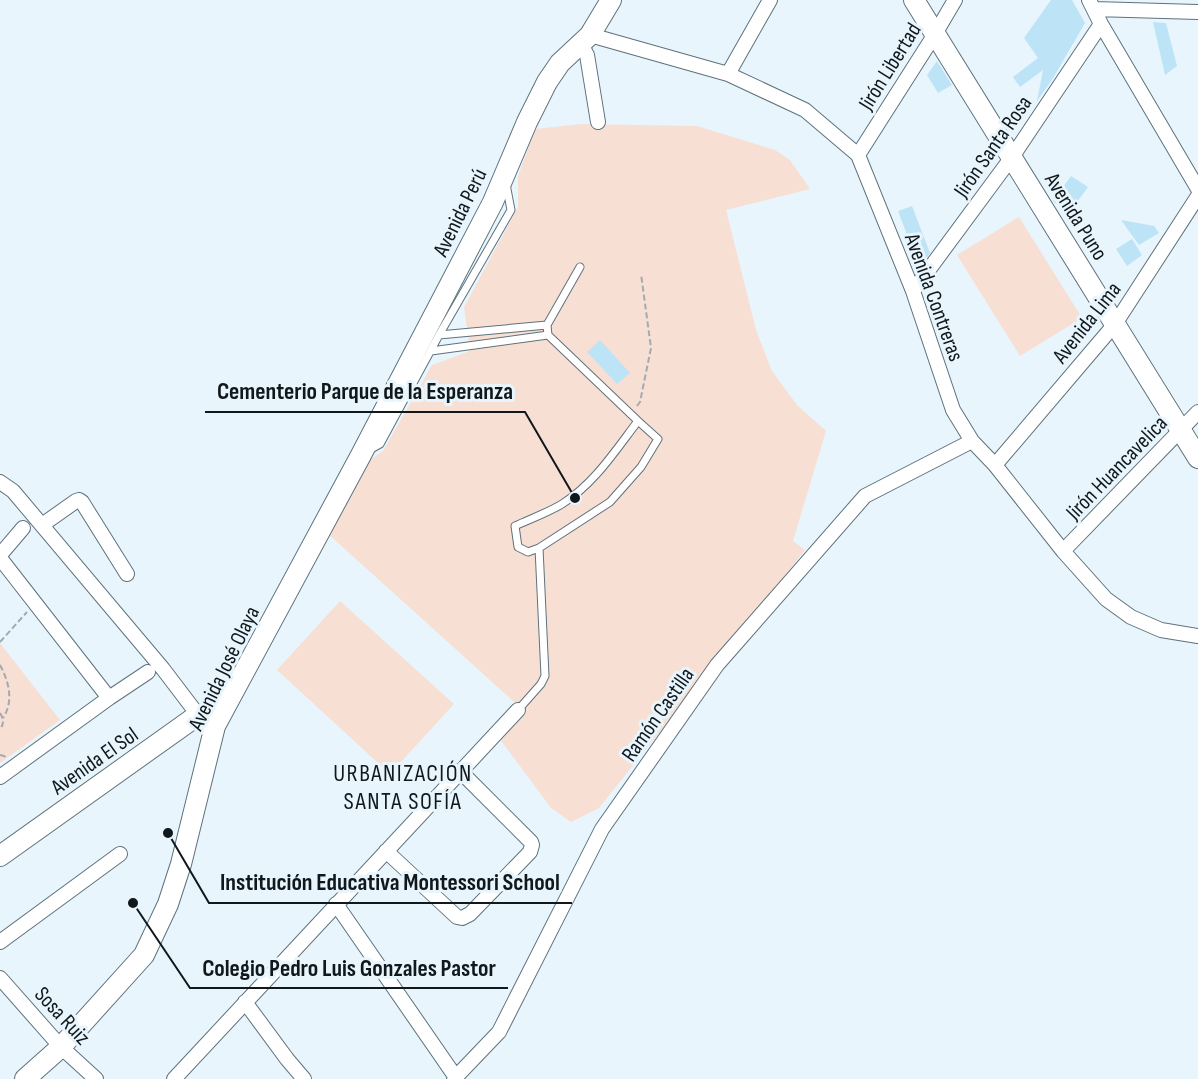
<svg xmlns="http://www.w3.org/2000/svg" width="1198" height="1079" viewBox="0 0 1198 1079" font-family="'Sofia Sans Condensed',sans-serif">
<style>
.green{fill:#f8dfd4}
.building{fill:#bde3f7}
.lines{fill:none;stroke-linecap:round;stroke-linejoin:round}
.lane-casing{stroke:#5e727c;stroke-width:9}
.street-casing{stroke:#5e727c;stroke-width:16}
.secondary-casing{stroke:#5e727c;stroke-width:22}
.path{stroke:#a0abb2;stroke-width:2;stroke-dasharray:6 3;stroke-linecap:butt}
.lane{stroke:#fff;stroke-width:7}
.street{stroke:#fff;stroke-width:14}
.secondary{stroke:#fff;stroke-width:20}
.labels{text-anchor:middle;stroke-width:6;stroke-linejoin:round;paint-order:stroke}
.street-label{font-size:22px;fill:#10181c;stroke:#e8f5fd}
.neighbourhood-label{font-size:24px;letter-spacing:1.5px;fill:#10181c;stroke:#e8f5fd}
.leader{fill:none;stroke:#10181c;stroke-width:2}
.callout-dot{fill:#10181c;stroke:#e8f5fd;stroke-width:2}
.callout-label{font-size:24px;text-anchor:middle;font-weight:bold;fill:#10181c;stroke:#e8f5fd;stroke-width:6;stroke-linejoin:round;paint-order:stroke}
</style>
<rect width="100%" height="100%" fill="#e8f5fd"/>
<!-- green -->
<path class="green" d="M581,124l116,2 78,24 15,10 20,29 -84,21 30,120 16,41 25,34 29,26 -33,110 12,9 -206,258 -28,14 -20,-14 -52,-70 25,-27 -198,-179 38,-68 19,-13 49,-86 38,-14 -6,-44 54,-100v-31l17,-47z
M1019,217l63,101 -62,38 -63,-101z
M340,601l114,103 -64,70 -113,-104z
M0,643l60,77 -60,43z"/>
<!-- building -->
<path class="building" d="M1051,0h21l13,23 -33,57 -15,21 6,-31 -23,17 -7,-10 25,-19 -14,-20z
M1153,22l13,1 11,43 -12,9z
M937,61l15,24 -14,8 -11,-18z
M1071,176l17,11 -19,26 -16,-12z
M912,206l18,47 -9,12 -2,1 -21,-55z
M1121,220l33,6 5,7 -20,12z
M1132,239l10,16 -15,11 -11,-17z
M600,340l30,33 -13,11 -30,-32z"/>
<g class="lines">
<defs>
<path id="lane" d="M580,267l-33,58 1,10 90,86 20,18 -17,28 -31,35 -71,46 -11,4 -10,-5 -3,-21c15,-7 32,-13 47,-22 32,-20 53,-53 76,-83
M439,335l108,-10
M431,351l117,-16
M371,449l9,-5 59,-109 72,-125 -5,-26
M518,710l23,-26 4,-8 -6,-128"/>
<path id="street" d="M1089,0l12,24 97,165
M1094,9l104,3
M590,35l138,39 77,36 53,45 55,136 40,119 19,31 23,24 68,86 43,48 25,18 30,13 37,6
M581,44l6,11 11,67
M728,74l42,-74
M858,155l77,-121 20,-34
M913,291l99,-134 89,-133
M995,465l120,-141 83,-128
M0,482l13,9 150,178 35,46
M42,525l34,-24 3,-1 3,2 45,72
M1063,551l135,-139
M0,555l23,-27
M0,558l109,140
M0,777l109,-79 39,-26
M386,851l71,66 5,1 8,-4 60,-62 2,-7 -1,-3 -71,-71
M336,904l121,175
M0,942l120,-88
M0,978l61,69 35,32
M245,1002l42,57 17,20
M174,1079l344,-369
M454,1079l45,-47 103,-203 115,-164 148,-169 107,-55"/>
<path id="secondary" d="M914,0l284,458
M0,856l198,-141 17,11
M25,1079l36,-32 83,-92 24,-51 13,-40 34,-138 146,-271 132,-253 34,-80 20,-40 13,-19 30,-28 21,-35"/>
</defs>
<!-- lane casing -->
<use href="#lane" class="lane-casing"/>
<!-- street casing -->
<use href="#street" class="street-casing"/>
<!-- secondary casing -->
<use href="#secondary" class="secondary-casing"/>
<!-- path -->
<path class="path" d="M637,406l3,-4 11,-54 -10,-74
M0,642l27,-30
M0,665c9,17 14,36 3,53
M0,713c4,6 4,11 0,16
M0,755l4,1 3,2"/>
<!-- lane -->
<use href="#lane" class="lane"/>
<!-- street -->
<use href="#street" class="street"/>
<!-- secondary -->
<use href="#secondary" class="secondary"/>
</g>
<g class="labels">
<!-- street labels -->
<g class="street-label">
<text transform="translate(889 66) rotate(-58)" y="8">Jirón Libertad</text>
<text transform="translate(992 146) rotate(-55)" y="8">Jirón Santa Rosa</text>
<text transform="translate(459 212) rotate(-64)" y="8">Avenida Perú</text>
<text transform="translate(1077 216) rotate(58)" y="8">Avenida Puno</text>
<text transform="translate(935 297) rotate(70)" y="8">Avenida Contreras</text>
<text transform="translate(1086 322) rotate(-52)" y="8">Avenida Lima</text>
<text transform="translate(1116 467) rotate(-46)" y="8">Jirón Huancavelica</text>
<text transform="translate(223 668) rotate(-64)" y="8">Avenida José Olaya</text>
<text transform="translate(657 714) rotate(-55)" y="8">Ramón Castilla</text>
<text transform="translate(94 760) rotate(-35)" y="8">Avenida El Sol</text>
<text transform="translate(63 1015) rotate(47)" y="8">Sosa Ruiz</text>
</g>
<!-- neighbourhood labels -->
<g class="neighbourhood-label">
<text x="403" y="781">URBANIZACIÓN<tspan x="403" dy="28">SANTA SOFÍA</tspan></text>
</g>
</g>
<!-- callouts -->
<path class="leader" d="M575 498L525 412H205M168 833L209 903H572M133 903L190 988H508"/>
<g class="callout-dot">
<circle cx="575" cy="498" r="6"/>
<circle cx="168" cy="833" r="6"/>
<circle cx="133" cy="903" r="6"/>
</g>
<g class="callout-label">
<text x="365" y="399">Cementerio Parque de la Esperanza</text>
<text x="390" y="890">Institución Educativa Montessori School</text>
<text x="349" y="976">Colegio Pedro Luis Gonzales Pastor</text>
</g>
</svg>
